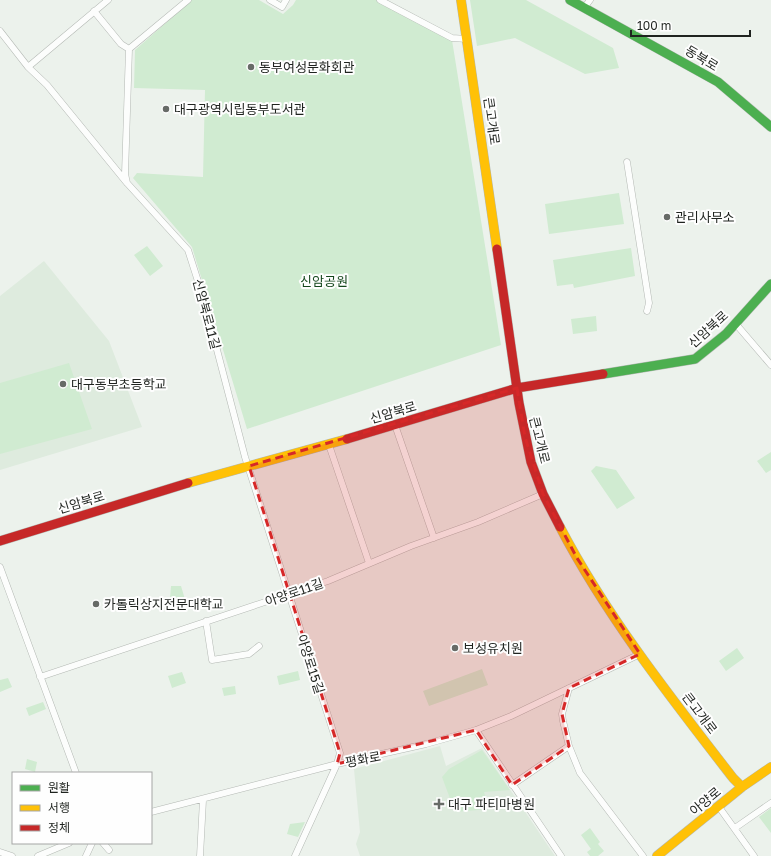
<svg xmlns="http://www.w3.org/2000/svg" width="771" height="856" viewBox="0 0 771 856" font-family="'Golos Text','Noto Sans KR',sans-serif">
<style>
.built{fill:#deebde}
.green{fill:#d0ebd1}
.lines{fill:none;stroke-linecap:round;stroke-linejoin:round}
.street-casing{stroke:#b3b8b3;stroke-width:7}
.fast-casing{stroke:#b3b8b3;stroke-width:10}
.slow-casing{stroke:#b3b8b3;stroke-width:10}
.jam-casing{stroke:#b3b8b3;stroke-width:10}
.street{stroke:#fcfdfc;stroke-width:6}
.fast{stroke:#4caf50;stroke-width:9}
.slow{stroke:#ffc107;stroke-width:9}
.jam{stroke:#c62828;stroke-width:9}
.marked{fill:#d62828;fill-opacity:0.2;stroke:#d62828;stroke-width:3;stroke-dasharray:8 5;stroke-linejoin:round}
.poi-dot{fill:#676b67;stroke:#fefefe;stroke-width:1.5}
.labels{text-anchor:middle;stroke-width:4;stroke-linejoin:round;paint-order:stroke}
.street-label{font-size:13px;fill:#1f231f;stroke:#fefefe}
.poi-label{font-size:13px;fill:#1f231f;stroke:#fefefe;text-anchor:start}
.park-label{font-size:13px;fill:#14471c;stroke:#fefefe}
</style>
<rect width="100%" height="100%" fill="#ecf2ec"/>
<!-- built -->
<path class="built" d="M44,261l65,80 33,86 -142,43v-174z
M440,746l6,20 36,-18 73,108h-195l-4,-12 4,-12 -6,-63z"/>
<!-- green -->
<path class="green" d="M192,0h67l24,14 10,-9 3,-5h80l76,40 49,305 -254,84 -55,-182 -59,-69 4,-5 66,4 2,-87 -71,-2 1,-38z
M470,0h56l87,48 6,20 -34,6 -70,-36 -38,8z
M619,193l5,31 -75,10 -4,-30z
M147,246l16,20 -13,10 -16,-21z
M631,248l4,28 -61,12 -1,-4 -16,2 -4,-26z
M596,316l1,15 -24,3 -2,-15z
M69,363l23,66 -92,25v-71z
M771,452v18l-5,3 -9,-12z
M596,466l20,4 19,28 -18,11 -26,-38z
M171,586h10l6,20 -9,1 1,-7 -9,-1z
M737,648l7,10 -18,13 -7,-10z
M482,669l6,16 -59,21 -6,-15z
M298,671l2,9 -21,5 -2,-9z
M182,672l4,11 -14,5 -4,-12z
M8,678l4,9 -12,5v-12z
M235,686l1,8 -12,2 -2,-8z
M43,702l3,7 -17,7 -3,-8z
M482,750l28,40 -26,2 5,17 -34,3 -13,-35 7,-8z
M27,759l10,3 -2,10 -10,-3z
M771,808v25l-12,-16z
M305,822l-7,15 -11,-3 3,-10z
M590,828l10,14 -2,2 6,7 -6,5h-8l-3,-4 4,-3 -10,-14z"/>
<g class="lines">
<defs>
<path id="street" d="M270,0l12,7 4,-7
M380,0l72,38 15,1
M584,8l6,-8
M94,11l27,33 8,5
M0,31l28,36 19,18 80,98 61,67 16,50 41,157 95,296 -3,11 -42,92
M28,67l80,-67
M627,162l22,141 -2,8
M127,183l-2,-9 4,-125 59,-49
M735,323l36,42
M395,425l39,113
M329,445l40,118
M0,567l76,206
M206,621l6,39 37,-6 10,-8
M40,677l288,-96 83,-35 67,-24 65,-28
M569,688l-7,26 1,7 6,25 11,27 63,83
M476,730l85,126
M512,785l57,-39
M719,807l35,49
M151,812l186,-48 89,-20 50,-14 35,-14 129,-62
M735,828l36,-25
M103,843l6,7
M0,852l12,4
M38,856l31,-13
M86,856l6,-13
M200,856l3,-56"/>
<path id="fast" d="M570,0l148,82 53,45
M603,374l92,-15 31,-25 45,-50"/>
<path id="slow" d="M461,0l36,249
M188,483l159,-44
M560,527c47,90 111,171 173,251l9,9
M657,856l85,-69 29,-20"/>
<path id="jam" d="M497,249l22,154 12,59 12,32 17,33
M347,439l170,-51 86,-14
M0,541l188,-58"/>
</defs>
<!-- street casing -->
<use href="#street" class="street-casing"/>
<!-- fast casing -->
<use href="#fast" class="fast-casing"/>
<!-- slow casing -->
<use href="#slow" class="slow-casing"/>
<!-- jam casing -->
<use href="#jam" class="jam-casing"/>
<!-- street -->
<use href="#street" class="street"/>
<!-- fast -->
<use href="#fast" class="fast"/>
<!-- slow -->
<use href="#slow" class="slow"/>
<!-- jam -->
<use href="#jam" class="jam"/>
</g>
<!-- marked area -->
<path class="marked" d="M517,388l8,49 18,57 34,64 63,96 -71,34 -7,26 7,32 -57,39 -36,-55 -139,34 3,-11 -91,-287z"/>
<!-- markers -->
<g class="poi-dot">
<circle cx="251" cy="67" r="4"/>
<circle cx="166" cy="109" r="4"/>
<circle cx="667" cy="217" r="4"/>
<circle cx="63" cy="384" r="4"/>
<circle cx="96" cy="604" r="4"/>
<circle cx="455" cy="648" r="4"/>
<path d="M437 798h4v4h4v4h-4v4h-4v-4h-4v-4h4z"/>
</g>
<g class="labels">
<!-- street labels -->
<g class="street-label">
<text transform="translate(702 58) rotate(31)" y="5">동북로</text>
<text transform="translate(492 121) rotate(82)" y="5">큰고개로</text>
<text transform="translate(207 314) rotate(75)" y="5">신암북로11길</text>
<text transform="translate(708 329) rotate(-42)" y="5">신암북로</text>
<text transform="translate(393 412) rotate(-16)" y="5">신암북로</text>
<text transform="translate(540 440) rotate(76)" y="5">큰고개로</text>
<text transform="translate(81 502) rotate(-17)" y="5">신암북로</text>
<text transform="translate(294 592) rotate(-19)" y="5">아양로11길</text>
<text transform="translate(311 664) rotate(72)" y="5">아양로15길</text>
<text transform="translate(700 713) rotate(53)" y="5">큰고개로</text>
<text transform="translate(363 759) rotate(-11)" y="5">평화로</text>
<text transform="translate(705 801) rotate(-40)" y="5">아양로</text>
</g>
<!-- poi labels -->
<g class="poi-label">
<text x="259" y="72">동부여성문화회관</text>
<text x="174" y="114">대구광역시립동부도서관</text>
<text x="675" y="222">관리사무소</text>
<text x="71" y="389">대구동부초등학교</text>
<text x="104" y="609">카톨릭상지전문대학교</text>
<text x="463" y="653">보성유치원</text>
<text x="448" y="809">대구 파티마병원</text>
</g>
<!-- park labels -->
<g class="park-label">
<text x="324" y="286">신암공원</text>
</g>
</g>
<!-- legend -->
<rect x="12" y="772" width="140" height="72" fill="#fefefe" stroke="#a5a6a5"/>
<rect x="20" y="785" width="20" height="6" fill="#4caf50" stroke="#a5a6a5"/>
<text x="48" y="792" font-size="12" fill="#1f231f">원활</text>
<rect x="20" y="805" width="20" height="6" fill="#ffc107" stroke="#a5a6a5"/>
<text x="48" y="812" font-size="12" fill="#1f231f">서행</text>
<rect x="20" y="825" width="20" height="6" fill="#c62828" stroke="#a5a6a5"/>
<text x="48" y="832" font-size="12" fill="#1f231f">정체</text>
<!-- scale -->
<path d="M631 30v6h119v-6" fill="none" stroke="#1f231f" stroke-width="2"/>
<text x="637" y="30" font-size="12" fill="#1f231f" stroke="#fefefe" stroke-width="3" paint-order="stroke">100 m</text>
</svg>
